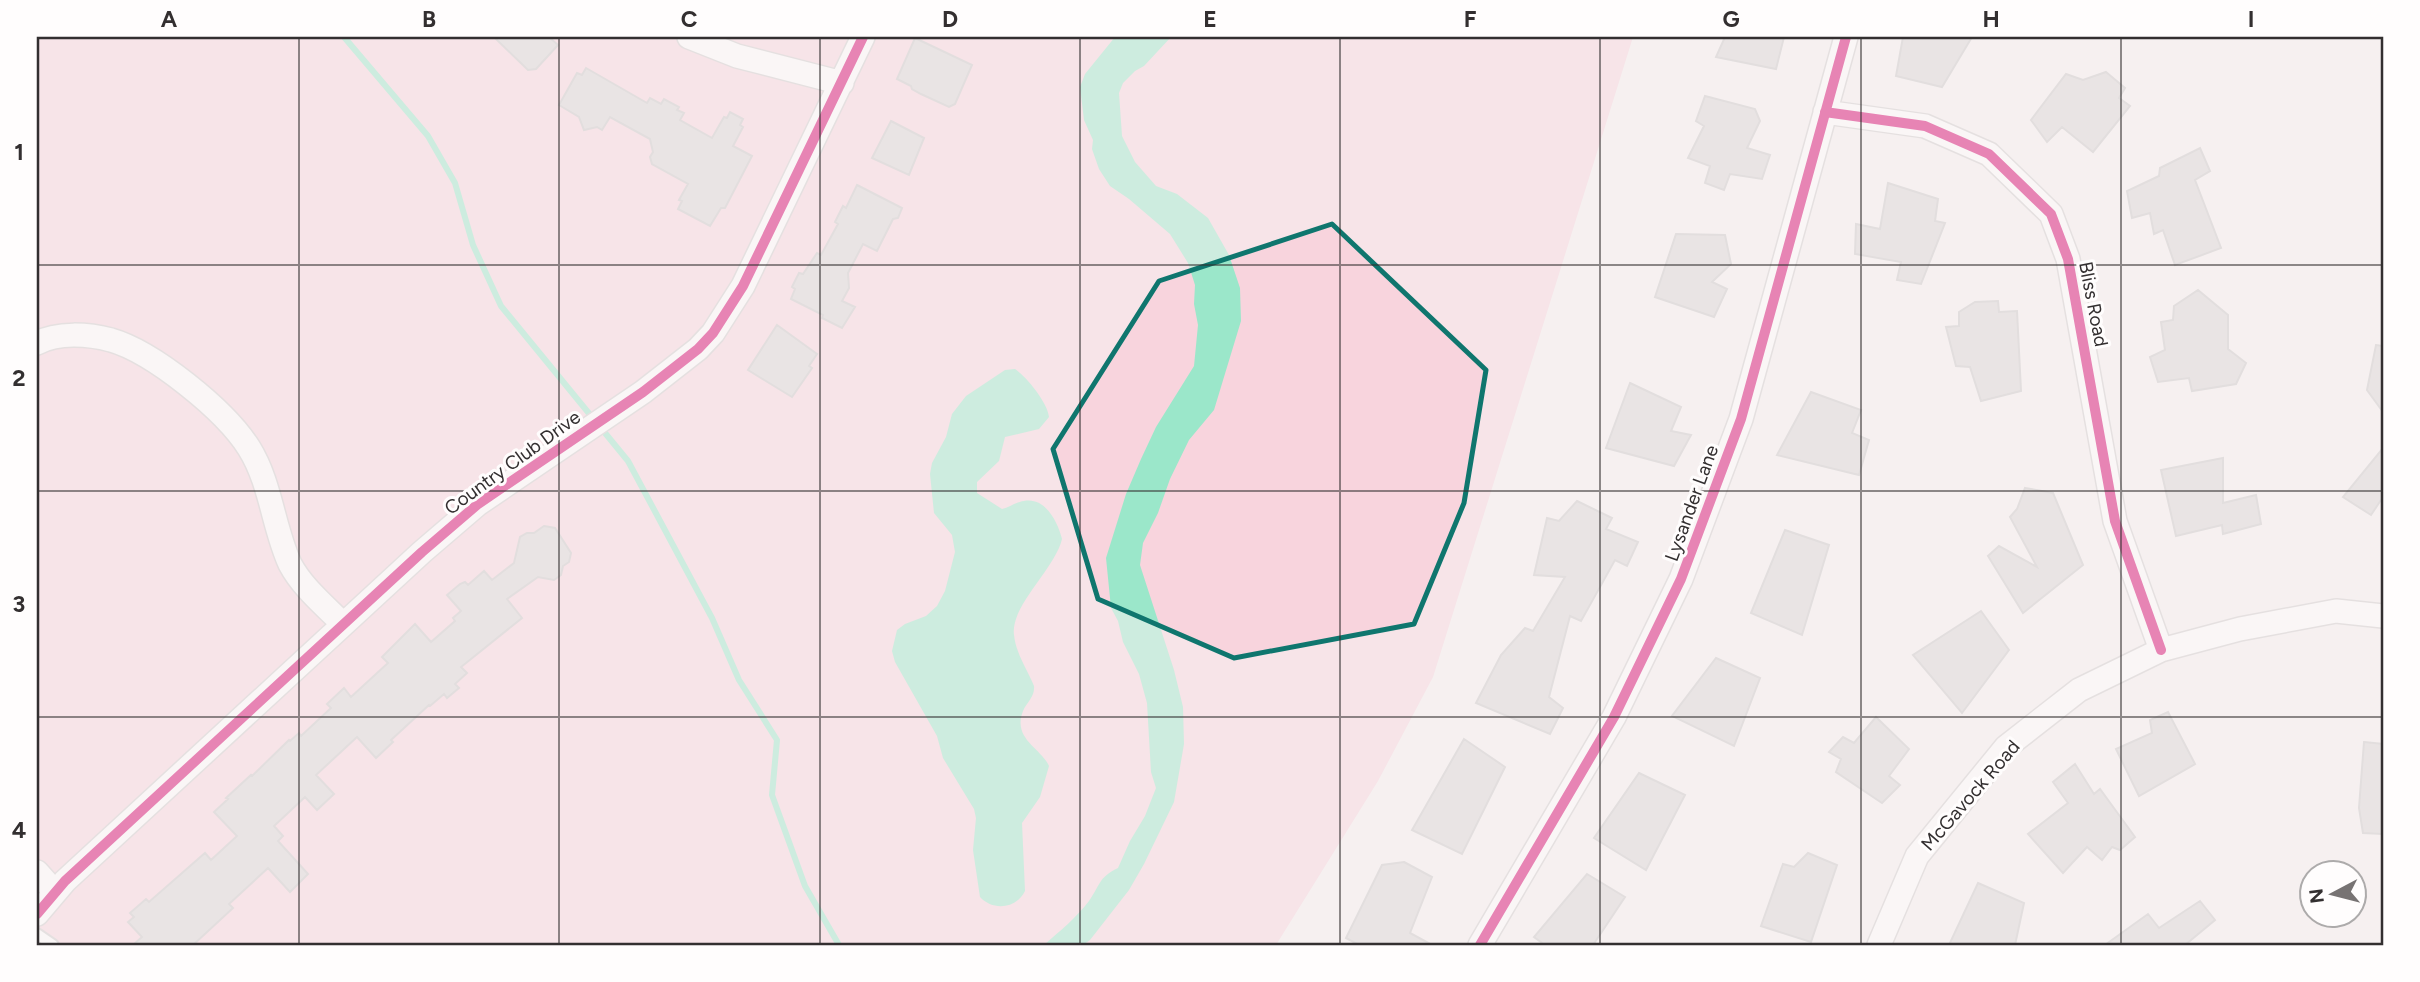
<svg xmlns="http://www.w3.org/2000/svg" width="2420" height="982" viewBox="0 0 2420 982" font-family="Figtree,sans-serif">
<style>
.green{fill:#f8d4dd}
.water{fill:#9be7ca}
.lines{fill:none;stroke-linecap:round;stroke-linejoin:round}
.stream{stroke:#9be7ca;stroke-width:6}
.building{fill:#d9d6d6;stroke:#cbc7c7;stroke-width:2}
.service-casing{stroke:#d1cdcd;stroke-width:14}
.minor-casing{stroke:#d1cdcd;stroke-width:26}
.service{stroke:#fefdfd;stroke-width:10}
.minor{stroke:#fefdfd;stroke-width:23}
.cycleway-casing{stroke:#fffdfd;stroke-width:15}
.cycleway{stroke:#d6006c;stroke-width:10}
.marked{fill:none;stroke:#0f766e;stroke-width:5;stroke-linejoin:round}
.grid{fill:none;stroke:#332f30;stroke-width:2;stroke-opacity:0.55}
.labels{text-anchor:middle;stroke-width:6;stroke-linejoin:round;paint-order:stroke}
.street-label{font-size:19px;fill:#332f30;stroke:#fffdfd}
.neatline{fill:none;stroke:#332f30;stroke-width:2.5}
.grid-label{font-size:23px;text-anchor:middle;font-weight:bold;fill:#332f30}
</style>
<rect width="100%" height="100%" fill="#f5f0f0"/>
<!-- green -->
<path class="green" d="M37,37h1596l-200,640 -55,104 -102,164h-1239z"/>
<!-- water -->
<path class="water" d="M1115,37h56l-27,29 -9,5 -12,12 -4,10 3,43 13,26 21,24 21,8 31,24 21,37 11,33 1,33 -27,89 -25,30 -19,39 -12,34 -15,30 -3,22 34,105 9,37 1,37 -10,58 -30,62 -15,26 -39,50 -7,5h-39c16,-14 32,-27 45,-44 12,-17 9,-23 29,-33l12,-27 15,-25 11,-28 -5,-16 -4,-69 -8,-29 -16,-32 -5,-21 -7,-13 -5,-50 20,-64 15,-35 15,-32 38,-61 4,-41 -4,-21 1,-19 -7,-22 -18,-29 -41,-35 -19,-13 -11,-17 -7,-20 1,-9 -9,-20 -4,-33 5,-13z
M1015,369c11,7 33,34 34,48l-10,12 -34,8 -6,24 -22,21v11l25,16c8,-2 14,-7 22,-8 22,-4 34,22 38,38 -7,30 -52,67 -48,96 2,19 13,34 20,51 1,11 -7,16 -11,25 -11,28 18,37 26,55l-9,31 -18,26 3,68c-9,18 -32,20 -45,6l-7,-47 3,-32 -2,-9 -31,-51 -6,-22 -42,-74 -3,-11 5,-21 8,-6 21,-8 11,-10 8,-15 10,-39 -3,-17 -18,-22 -4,-39 2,-11 14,-26 6,-23 14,-18 39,-26z"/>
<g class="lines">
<!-- stream -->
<path class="stream" d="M344,37l84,99 27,47 18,62 28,61 127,155 84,157 27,62 38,60 -5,55 33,91 34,59"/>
</g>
<!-- building -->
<path class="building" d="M494,37h55l9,8 -22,24 -8,1z
M1725,37h59l-8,32 -60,-12z
M1903,37h69l-30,50 -46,-11z
M915,38l57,27 -17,39 -6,3 -28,-13 -9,-5 -1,-3 -14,-7z
M586,68l61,35 3,-5 11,6 3,-5 15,8 -2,3 7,3 -4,7 32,18 12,-21 3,1 3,-6 13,7 -3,6 3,2 -10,19 19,10 -27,52h-4l-11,18 -32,-17 4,-8 -3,-1 9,-16 -36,-20 -2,-7 3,-5 -3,-13 -40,-22 -8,13 -5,-3 -13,3 -5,-13 -20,-12 18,-32 5,2z
M2106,72l19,16 -6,10 11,8 -37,46 -31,-25 -15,15 -16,-22 35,-46 17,6z
M1705,96l50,13 5,12 -13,27 23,7 -8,24 -32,-5 -6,16 -19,-7 5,-17 -22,-8 16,-32 -8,-5z
M891,121l33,17 -15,37 -37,-17z
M2200,148l10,23 -15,9 26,68 -46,17 -12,-35 -9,4 -4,-21 -18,5 -5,-27 32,-15 1,-8z
M1888,183l50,16 -3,22 10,2 -24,61 -24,-4 4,-18 -46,-8 1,-30 24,5z
M857,185l45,23 -4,10 -5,1 -16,32 -14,-7 -15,29 1,15 -7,13 13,6 -13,21 -20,-10 1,-3 -32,-16 4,-10 -3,-2 7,-14 4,1 14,-21 4,2 17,-31 -3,-2 8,-16 3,2z
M1676,234l49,1 6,29 -19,18 15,7 -13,28 -59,-20z
M2198,290l30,25v34l18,14 -10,21 -44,7 -3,-13 -31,4 -8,-25 15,-7 -4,-28 12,-2 1,-14z
M1998,301l1,11 18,-1 4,80 -40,10 -11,-34 -14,-1 -10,-39 13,-1v-14l16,-10z
M777,325l40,29 -8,12 3,2 -20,29 -44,-27z
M2376,345l7,1v66l-16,-22z
M1630,383l51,24 -10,24 20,4 -17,31 -68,-18z
M1811,392l50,18 -9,23 17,7 -10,35 -82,-20z
M2383,448v49l-12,18 -28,-18z
M2223,458v45l33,-8 5,29 -38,10 -1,-9 -46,11 -15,-66z
M2025,488l28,5 30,72 -60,48 -35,-57 11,-10 38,21 -27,-50 7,-8z
M1577,501l35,17 -6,11 32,13 -11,24 -12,-6 -34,61 -11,-5 -21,81 14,11 -13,26 -74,-31 25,-48 24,-27 8,3 32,-54 -31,-2 13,-57 12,3z
M544,526l11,2 16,25 -2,9 -6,4 -2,9 -7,5 -16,-3 -31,22 15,19 -61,49 6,6 -12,11 4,4 -12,10 -3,-4 -14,12 -1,-1 -38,35 2,2 -17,16 -19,-21 -41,38 18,19 -17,16 -12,-13 -31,29 9,10 -5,5 30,33 -18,18 -22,-24 -39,36 4,4 -40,37h-60l9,-8 -14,-15 6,-5 -4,-4 16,-14 3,3 56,-49 6,7 26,-24 -23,-24 14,-13 -2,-1 25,-23 1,1 37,-36 1,1 9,-8 2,3 30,-28 -4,-4 17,-16 7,9 37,-34 -6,-6 33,-33 16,18 24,-21 -2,-3 8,-7 -14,-16 13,-11 5,-2 3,3 16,-14 8,9 22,-17 6,-26 7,-4h7z
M1785,530l44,15 -27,90 -51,-22z
M1981,611l28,39 -47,63 -49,-58z
M1716,658l44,20 -26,68 -62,-30z
M2168,712l27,52 -56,32 -23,-47 36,-16 -2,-13z
M1876,717l33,32 -20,27 11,9 -18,18 -46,-31 5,-13 -12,-7 14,-15 11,6z
M1464,739l41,28 -43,87 -50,-24z
M2364,742l19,2v90l-20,-1 -4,-25z
M2075,764l19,30 6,-5 35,48 -15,13 -8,-3 -10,13 -15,-13 -24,26 -35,-39 40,-31 -15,-21z
M1639,773l46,22 -39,75 -52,-32z
M1808,853l29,12 -26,77 -50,-16 22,-62 11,3z
M1404,862l28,15 -22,56 22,12h-73l-13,-7 36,-73z
M1587,874l38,23 -32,48h-48l-11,-8z
M1978,883l46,20 -9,42h-66z
M2200,901l15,19 -30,25h-80l43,-31 11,14z"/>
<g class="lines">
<defs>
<path id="service" d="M37,934l16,11"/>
<path id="minor" d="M689,37l48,19 105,27
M1825,112l100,14 64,28 62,60 17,45 47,262 46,129
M37,343c21,-11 51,-9 74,-3 42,12 114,70 138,108 22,35 24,79 41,116 12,23 35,42 53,60
M37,872l17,19
M37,914l28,-33 357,-329 56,-48 165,-112 55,-43 15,-16 30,-47 120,-249
M1480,945l134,-228 67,-138 60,-160 105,-382
M1879,945l38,-89 89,-109 73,-57 82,-40 79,-21 96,-18 47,5"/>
</defs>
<!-- service casing -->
<use href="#service" class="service-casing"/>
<!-- minor casing -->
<use href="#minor" class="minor-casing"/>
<!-- service -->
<use href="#service" class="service"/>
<!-- minor -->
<use href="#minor" class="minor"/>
<defs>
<path id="cycleway" d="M1825,112l100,14 64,28 62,60 17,45 47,262 46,129
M37,914l28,-33 357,-329 56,-48 165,-112 55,-43 15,-16 30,-47 120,-249
M1480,945l134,-228 67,-138 60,-160 105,-382"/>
</defs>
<!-- cycleway casing -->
<use href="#cycleway" class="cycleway-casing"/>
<!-- cycleway -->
<use href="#cycleway" class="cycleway"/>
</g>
<!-- marked area -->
<path d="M0 0H2420V982H0ZM1332,224l154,146 -22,133 -50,121 -180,34 -136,-59 -45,-150 106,-168z" fill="#f5f0f0" fill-opacity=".55" fill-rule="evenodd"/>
<path class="marked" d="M1332,224l154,146 -22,133 -50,121 -180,34 -136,-59 -45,-150 106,-168z"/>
<!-- grid -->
<path class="grid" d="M299,37v908M559,37v908M820,37v908M1080,37v908M1340,37v908M1600,37v908M1861,37v908M2121,37v908M37,265h2346M37,491h2346M37,717h2346"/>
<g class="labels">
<!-- street labels -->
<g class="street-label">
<text transform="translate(2094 304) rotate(79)" y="7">Bliss Road</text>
<text transform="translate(512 462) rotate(-36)" y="7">Country Club Drive</text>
<text transform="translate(1691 503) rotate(-70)" y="7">Lysander Lane</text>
<text transform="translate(1970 795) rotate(-49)" y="7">McGavock Road</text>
</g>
</g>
<!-- border -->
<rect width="2420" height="982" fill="none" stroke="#fffdfd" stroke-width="77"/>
<!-- north arrow -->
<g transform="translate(2333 894) rotate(263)"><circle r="33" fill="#fffdfd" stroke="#adabab" stroke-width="2"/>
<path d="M0-5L12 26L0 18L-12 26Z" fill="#777373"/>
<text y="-10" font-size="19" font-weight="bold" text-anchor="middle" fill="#332f30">N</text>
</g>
<rect x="38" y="38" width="2344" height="906" class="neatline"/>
<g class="grid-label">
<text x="169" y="27">A</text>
<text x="429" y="27">B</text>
<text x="689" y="27">C</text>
<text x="950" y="27">D</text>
<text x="1210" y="27">E</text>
<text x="1470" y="27">F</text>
<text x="1731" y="27">G</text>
<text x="1991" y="27">H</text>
<text x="2251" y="27">I</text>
<text x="19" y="160">1</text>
<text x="19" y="386">2</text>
<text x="19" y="612">3</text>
<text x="19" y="838">4</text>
</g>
</svg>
